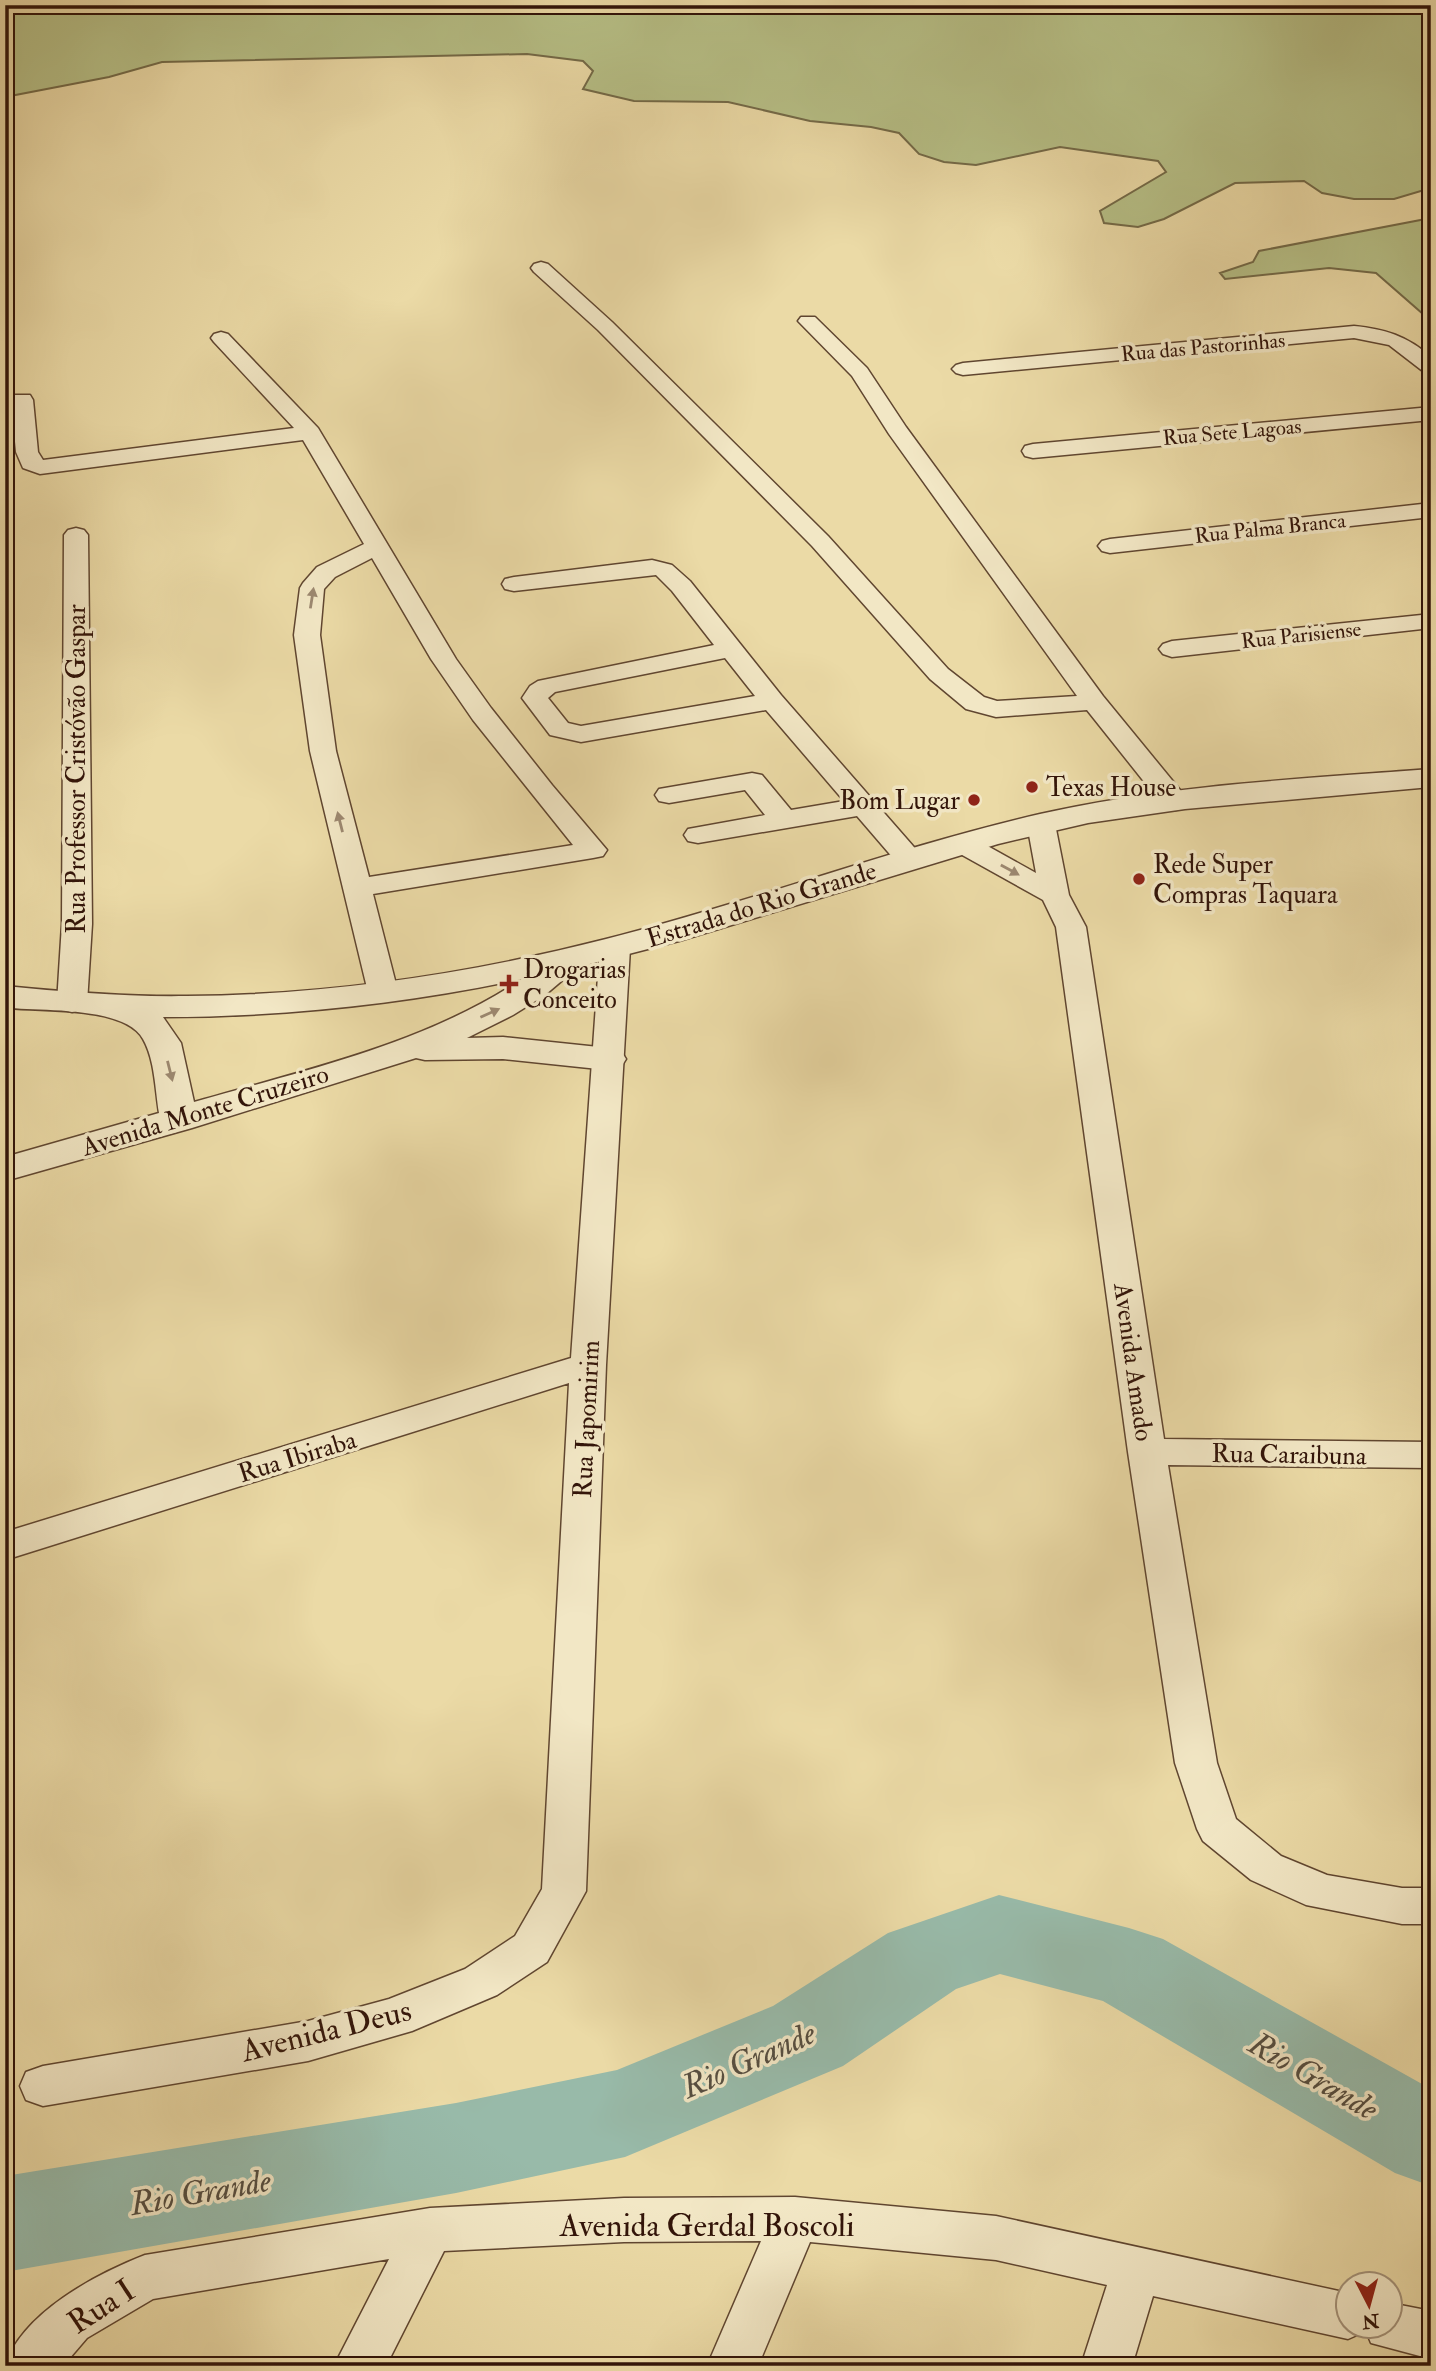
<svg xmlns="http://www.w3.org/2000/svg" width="1436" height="2371" viewBox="0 0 1436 2371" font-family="'IM FELL Double Pica',serif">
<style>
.green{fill:#b7c087;stroke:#746a48;stroke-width:2}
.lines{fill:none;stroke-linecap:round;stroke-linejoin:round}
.river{fill:#98baa9;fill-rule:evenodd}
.minor-casing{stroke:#604630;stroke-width:3}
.tertiary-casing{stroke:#604630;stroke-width:3}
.minor{fill:#f2e7c5;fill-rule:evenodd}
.tertiary{fill:#f2e7c5;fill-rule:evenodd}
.oneway{fill:#9c8870}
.poi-dot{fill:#8f2418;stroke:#f2e7c5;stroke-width:2.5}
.labels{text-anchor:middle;stroke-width:7;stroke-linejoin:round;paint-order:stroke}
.far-street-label{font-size:21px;fill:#321409;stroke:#f2e7c5}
.street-label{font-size:26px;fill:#321409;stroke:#f2e7c5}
.poi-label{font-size:26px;fill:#321409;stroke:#f2e7c5;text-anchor:start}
.near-street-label{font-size:32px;fill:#321409;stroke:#f2e7c5}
.near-water-label{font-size:33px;font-style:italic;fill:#564e41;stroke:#f2e7c5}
</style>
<rect width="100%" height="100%" fill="#ebdaa6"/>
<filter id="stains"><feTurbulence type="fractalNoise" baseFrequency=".00286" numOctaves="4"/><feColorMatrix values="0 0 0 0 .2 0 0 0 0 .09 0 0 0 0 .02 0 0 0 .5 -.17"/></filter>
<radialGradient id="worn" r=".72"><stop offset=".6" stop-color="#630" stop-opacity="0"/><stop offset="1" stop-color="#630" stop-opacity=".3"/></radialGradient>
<!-- green -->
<path class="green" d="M5,5h1426v183l-37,11h-40l-32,-6 -18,-12 -69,2 -71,36 -26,8 -34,-4 -4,-12 66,-39 -8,-11 -98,-14 -84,18 -32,-3 -25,-8 -20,-21 -28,-6 -61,-6 -82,-19 -94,-1 -51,-12 10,-18 -10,-10 -56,-7 -365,8 -53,15 -104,20z
M1431,218v103l-55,-48 -47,-5 -104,11 -5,-6 33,-11 6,-11z"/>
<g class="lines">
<!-- river -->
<path class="river" d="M999,1895l130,33 34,11 268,150v97l-36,-13 -292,-172 -103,-27 -44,15 -113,77 -218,91 -169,36 -451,79v-96l451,-73 161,-33 156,-64 115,-73z"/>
<defs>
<path id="minor" d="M541,262l7,2 64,58 216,214 120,133 36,28 13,4 80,-5 -188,-262 -37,-58 -54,-55 3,-4h14l52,51 39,59 197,269 82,100 4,6 -4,6 -10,2 -10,-2 -78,-98 -91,7 -30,-8 -36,-30 -118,-133 -214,-216 -64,-58 -3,-4 3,-4z
M1354,326c31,3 53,10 77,31v17l-7,-2 -35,-27 -35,-7 -391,37 -7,-2 -4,-4 4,-4 7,-2z
M221,332l7,2 90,94 138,231 35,49 61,77 55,65 -4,6 -10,2 -220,36 25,98 -4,6 -11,3 -11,-3 -4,-6 -58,-241 -16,-116 6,-47 3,-5 14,-16 47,-23 -61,-104 -263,34 -17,-6 -7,-16 -5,-52 3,-5h16l3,5 5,52 5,8 251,-32 -80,-86 -3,-4 3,-4zM372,558l59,101 42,61 100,125 -204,32 -33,-126 -16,-116 4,-46 11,-12z
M1431,407v13l-398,38 -8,-2 -3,-5 3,-5 8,-2z
M1431,503v14l-321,36 -8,-2 -4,-5 4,-5 8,-2z
M76,528l8,2 4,5 4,389 -5,79 -4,6 -11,3 -11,-3 -4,-6 5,-79 2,-389 4,-5z
M652,560l20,5 18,16 91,114 139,159 4,6 -4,6 -10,3 -10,-3 -43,-50 -159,27 -10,-2 -4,-6 4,-6 77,-14 -20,-25 -76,13 -10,-2 -4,-6 4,-6 93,-16 10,2 29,35 53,-9 -78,-91 -185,32 -31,-7 -28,-37 8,-12 8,-5 176,-36 -42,-54 -16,-16 -142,16 -9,-2 -3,-5 3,-5 9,-2zM725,658l30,38 -174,30 -13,-3 -20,-25 7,-6z
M1431,614v14l-259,29 -9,-3 -4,-5 4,-5 9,-3z
M1041,816l10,2 4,6 14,71 17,32 78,512 267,3v26l-263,-3 49,298 19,56 45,37 46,19 75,13h29v36h-29l-96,-19 -55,-25 -48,-39 -6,-12 -22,-66 -47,-311 -72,-525 -13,-27 -88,-49 -4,-6 4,-6 10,-2 10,2 61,34 -9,-49 4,-6z
M615,939l10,3 5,6 -24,417 -20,526 -39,71 -50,33 -85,36 -104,30 -265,45 -17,-6 -6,-14 6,-14 17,-6 265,-45 81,-22 76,-30 50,-33 27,-47 27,-506 -564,177v-28l566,-174 29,-410 5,-6z
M795,2197l201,19 352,77v33h42v-23l41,8v48l-60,-16 -5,-12 -18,8 -195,-43 -21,70h-51l26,-81 -111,-25 -186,-18 -52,124h-51l54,-125 -137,1 -180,9 -58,115h-52l55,-107 -236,40 -66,39 -24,28h-58c17,-53 91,-92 140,-111l285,-47 194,-10z"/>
<path id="tertiary" d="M1431,769v18l-246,22 -97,14 -90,21 -319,97 -101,26 -33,28 -32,20 -46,23 36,-1 105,11 13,3 5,8 -5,8 -13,3 -105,-11 -78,1 -9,-2 -224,70 -187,53v-24l154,-44c-4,-24 -4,-53 -16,-74 -18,-33 -104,-28 -138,-31v-22c61,6 121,11 182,10 140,-1 283,-22 419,-57 146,-37 287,-91 434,-125 128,-29 260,-35 391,-45zM522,979c-97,65 -217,91 -328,123l-13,-59 -18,-26c120,0 242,-13 359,-38z"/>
</defs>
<!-- minor casing -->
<use href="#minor" class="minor-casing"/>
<!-- tertiary casing -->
<use href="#tertiary" class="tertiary-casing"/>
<!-- minor -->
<use href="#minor" class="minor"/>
<!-- tertiary -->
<use href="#tertiary" class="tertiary"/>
</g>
<!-- one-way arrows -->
<defs><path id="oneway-solid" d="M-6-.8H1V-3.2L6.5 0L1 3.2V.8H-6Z" transform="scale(1.75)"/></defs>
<g class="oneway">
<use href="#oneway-solid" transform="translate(312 598) rotate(-81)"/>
<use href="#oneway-solid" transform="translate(340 822) rotate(-104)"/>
<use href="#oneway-solid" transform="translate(1010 870) rotate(29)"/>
<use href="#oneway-solid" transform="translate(490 1013) rotate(-24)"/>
<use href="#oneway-solid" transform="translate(170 1071) rotate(76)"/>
</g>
<!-- markers -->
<g class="poi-dot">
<circle cx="1032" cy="787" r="7"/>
<circle cx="974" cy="800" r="7"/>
<circle cx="1139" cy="879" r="7"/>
<path d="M505.5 973.5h7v7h7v7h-7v7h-7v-7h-7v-7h7z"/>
</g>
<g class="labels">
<!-- far-street labels -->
<g class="far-street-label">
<text transform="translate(1203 347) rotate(-5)" y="7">Rua das Pastorinhas</text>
<text transform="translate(1232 432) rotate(-5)" y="7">Rua Sete Lagoas</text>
<text transform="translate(1270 528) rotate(-6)" y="7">Rua Palma Branca</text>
<text transform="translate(1301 635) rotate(-6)" y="7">Rua Parisiense</text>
</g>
<!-- street labels -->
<g class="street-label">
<text transform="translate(76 769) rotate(-90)" y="9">Rua Professor Cristóvão Gaspar</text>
<text transform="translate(761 904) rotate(-17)" y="9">Estrada do Rio Grande</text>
<text transform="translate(205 1110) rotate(-17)" y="9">Avenida Monte Cruzeiro</text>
<text transform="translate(1134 1362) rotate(82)" y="9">Avenida Amado</text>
<text transform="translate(586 1419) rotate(-87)" y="9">Rua Japomirim</text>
<text transform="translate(1289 1454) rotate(1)" y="9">Rua Caraibuna</text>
<text transform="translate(297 1456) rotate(-17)" y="9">Rua Ibiraba</text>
</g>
<!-- poi labels -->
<g class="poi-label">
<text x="1046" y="796">Texas House</text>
<text x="960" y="809" text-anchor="end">Bom Lugar</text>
<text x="1153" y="873">Rede Super<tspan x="1153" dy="30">Compras Taquara</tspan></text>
<text x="523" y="978">Drogarias<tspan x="523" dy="30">Conceito</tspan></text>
</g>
<!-- near-street labels -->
<g class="near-street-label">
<text transform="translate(326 2030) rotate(-14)" y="11">Avenida Deus</text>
<text x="707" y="2236">Avenida Gerdal Boscoli</text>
<text transform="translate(101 2306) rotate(-33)" y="11">Rua I</text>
</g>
<!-- near-water labels -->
<g class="near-water-label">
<text transform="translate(748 2059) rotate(-24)" y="12">Rio Grande</text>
<text transform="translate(1314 2075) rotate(30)" y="12">Rio Grande</text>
<text transform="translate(200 2191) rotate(-10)" y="12">Rio Grande</text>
</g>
</g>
<!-- margin -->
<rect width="1436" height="2371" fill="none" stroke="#ebdaa6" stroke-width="28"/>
<rect x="7" y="7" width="1422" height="2357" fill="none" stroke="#321409" stroke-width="3.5"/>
<rect x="14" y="14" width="1408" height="2343" fill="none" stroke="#321409" stroke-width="2"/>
<!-- north arrow -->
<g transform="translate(1369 2305) rotate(174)"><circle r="33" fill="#f2e7c5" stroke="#a5937a" stroke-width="2"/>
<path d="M0-5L12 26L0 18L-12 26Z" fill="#8f2418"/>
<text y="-10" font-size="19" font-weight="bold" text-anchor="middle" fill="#321409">N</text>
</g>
<rect width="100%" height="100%" filter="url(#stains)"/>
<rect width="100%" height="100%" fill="url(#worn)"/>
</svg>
